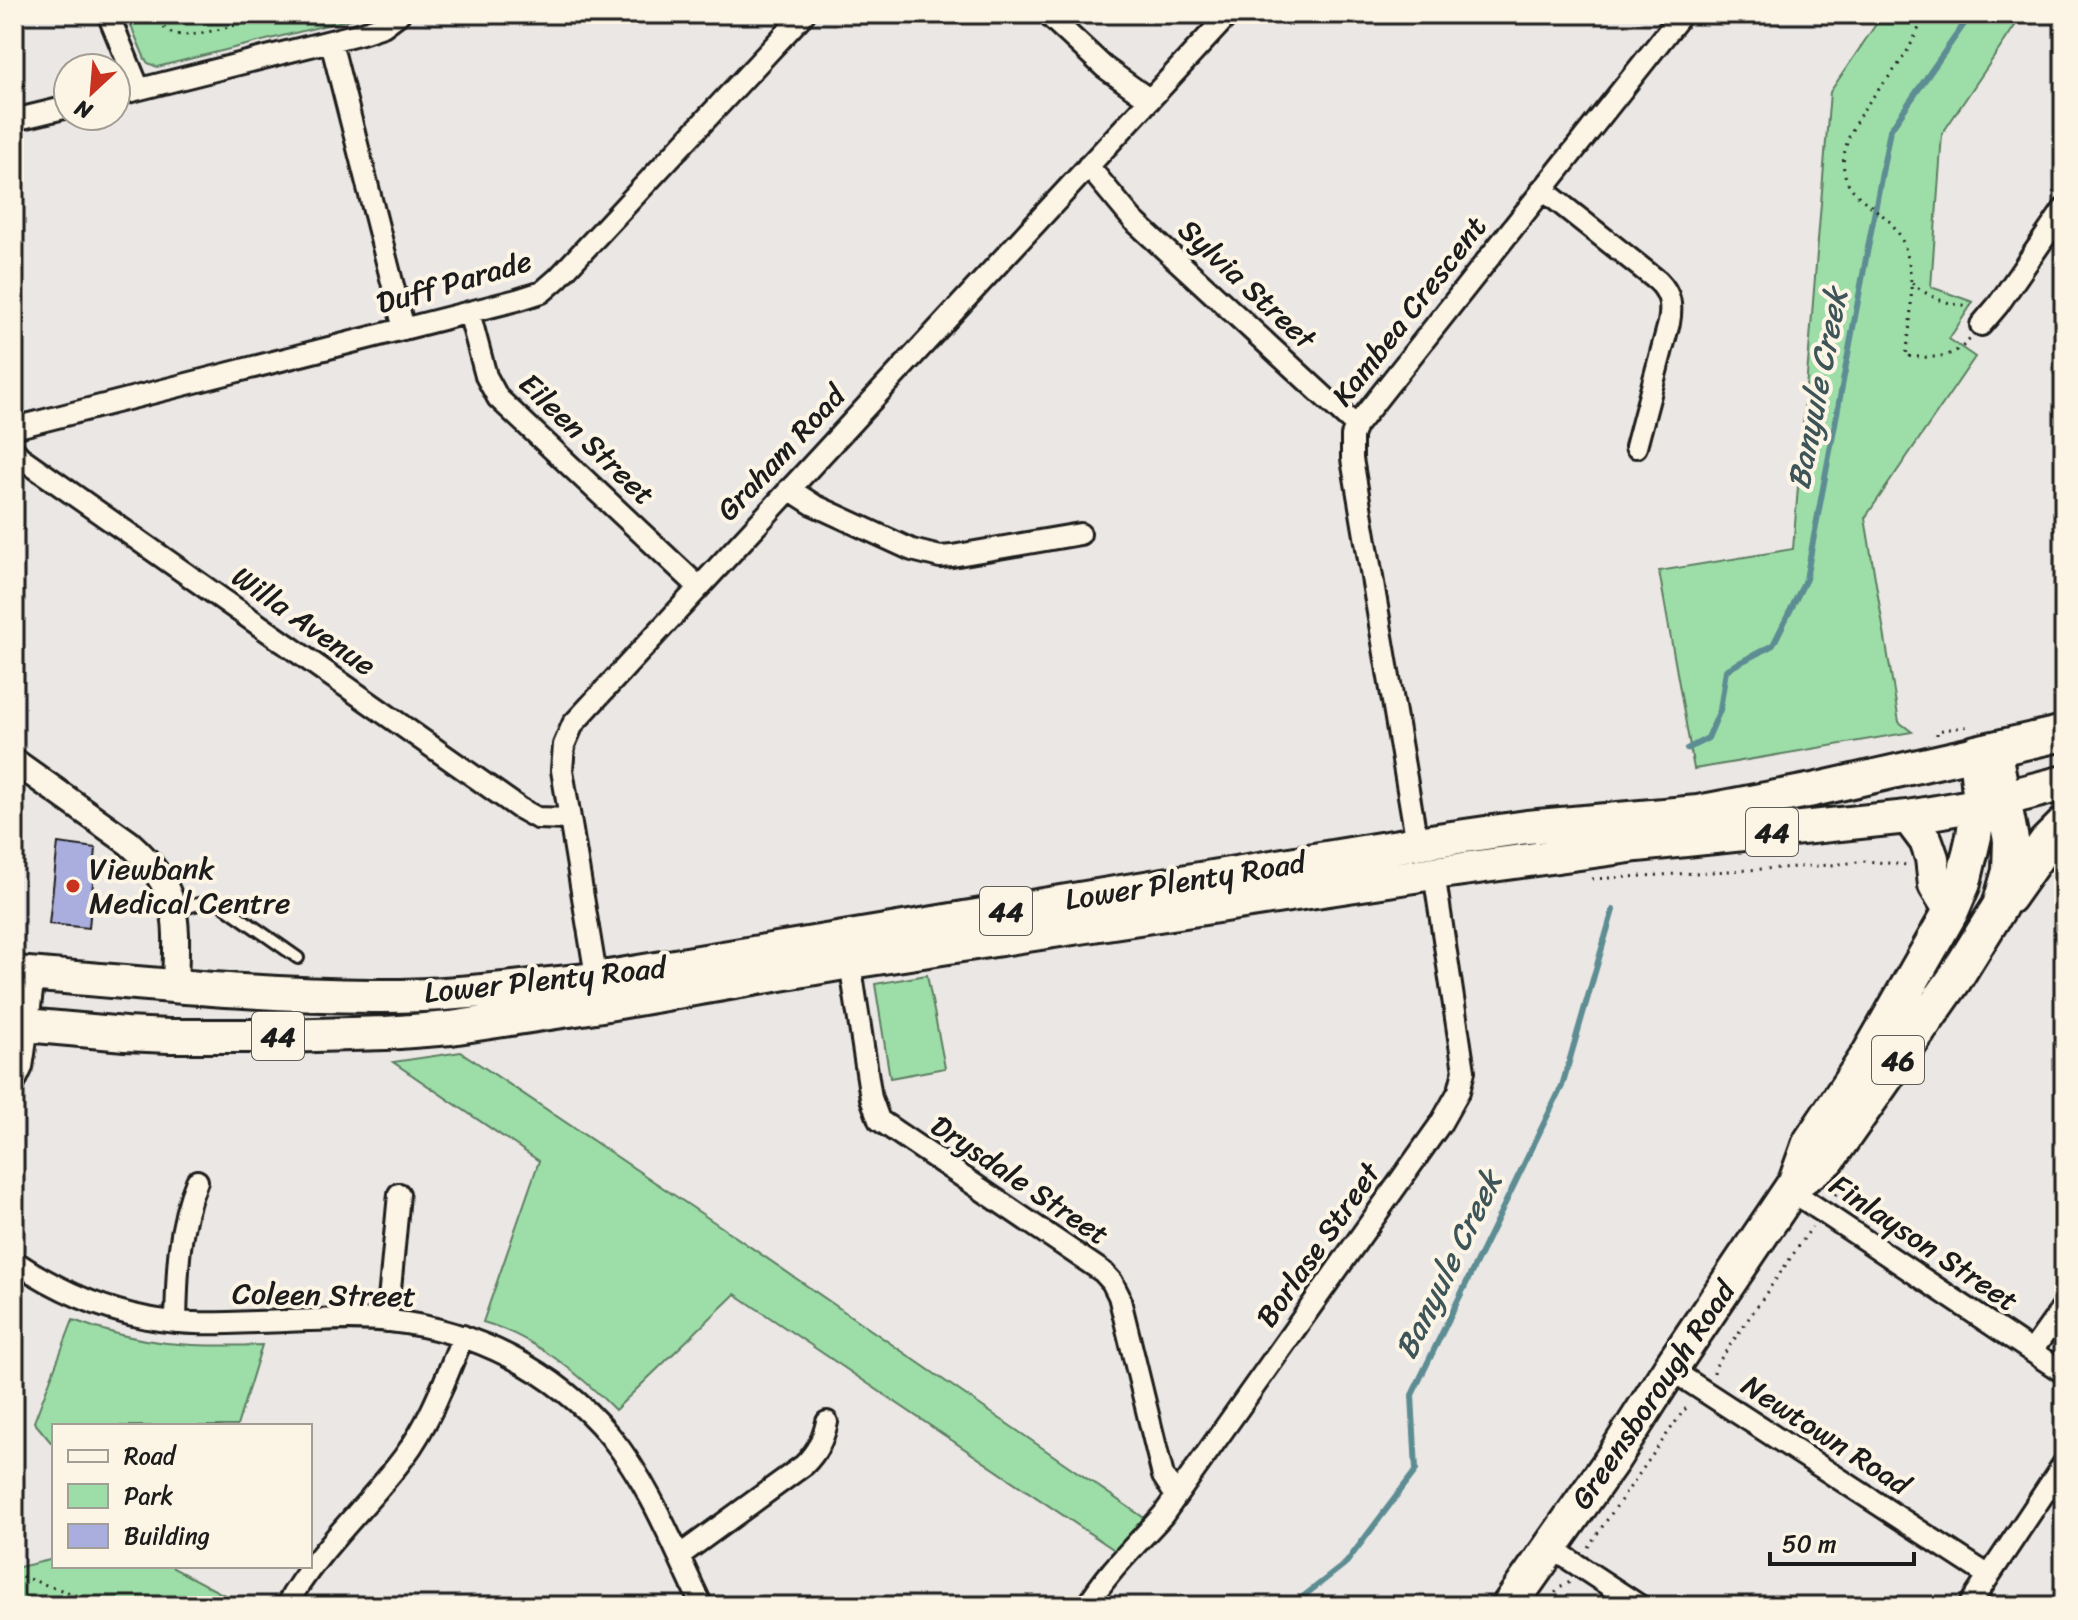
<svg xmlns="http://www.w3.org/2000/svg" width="2078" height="1620" viewBox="0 0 2078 1620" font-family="Sriracha,sans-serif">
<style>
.green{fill:#9ddea8;stroke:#5c7d62;stroke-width:2}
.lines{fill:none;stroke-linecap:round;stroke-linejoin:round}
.stream{stroke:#5d8d93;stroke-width:6}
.building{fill:#a9aedf;stroke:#1c1c1c;stroke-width:2}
.service-casing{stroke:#1c1c1c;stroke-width:16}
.minor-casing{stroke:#1c1c1c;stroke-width:26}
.tertiary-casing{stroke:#1c1c1c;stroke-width:30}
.primary-casing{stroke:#1c1c1c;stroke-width:38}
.trunk-casing{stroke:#1c1c1c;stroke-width:40}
.path{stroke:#1c1c1c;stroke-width:3;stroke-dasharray:2 6;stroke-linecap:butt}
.service{stroke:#fcf5e5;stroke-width:10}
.minor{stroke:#fcf5e5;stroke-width:20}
.tertiary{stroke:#fcf5e5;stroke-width:24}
.primary{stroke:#fcf5e5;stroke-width:32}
.trunk{stroke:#fcf5e5;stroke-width:34}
.poi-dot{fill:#c8321e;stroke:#fcf5e5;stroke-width:3}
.labels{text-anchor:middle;stroke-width:8;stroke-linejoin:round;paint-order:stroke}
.shield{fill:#fcf5e5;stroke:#5f5d58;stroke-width:2}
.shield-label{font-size:28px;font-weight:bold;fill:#1c1c1c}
.street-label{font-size:30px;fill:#1c1c1c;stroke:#fcf5e5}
.poi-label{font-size:30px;fill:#1c1c1c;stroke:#fcf5e5;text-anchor:start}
.water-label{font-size:32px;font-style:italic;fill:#3d5558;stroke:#fcf5e5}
</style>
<rect width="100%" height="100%" fill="#ebe7e4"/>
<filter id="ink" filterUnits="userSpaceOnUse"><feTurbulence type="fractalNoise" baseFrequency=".0125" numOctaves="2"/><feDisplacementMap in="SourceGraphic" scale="16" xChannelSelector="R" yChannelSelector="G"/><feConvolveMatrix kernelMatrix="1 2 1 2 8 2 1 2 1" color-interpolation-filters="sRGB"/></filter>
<g filter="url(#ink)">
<!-- green -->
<path class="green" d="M126,14h239l-14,5 -194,48 -9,-4 -3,-4z
M1883,14h140l-81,120 -11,153 42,15 -24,37 26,18 -110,161 34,204 13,10 -218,37 -35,-198 134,-22 37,-457z
M927,975l18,93 -55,10 -15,-94z
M461,1052l256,172 430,296 -31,31 -381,-257 -120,116c-36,-37 -81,-73 -132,-88l56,-161 -146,-99z
M73,1320c69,26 117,27 189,25l-25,81h-183v20l-20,-24z
M54,1559v7h119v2l72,38h-231v-27l5,-12z"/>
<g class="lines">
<!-- stream -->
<path class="stream" d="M1687,749l21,-11 12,-28 6,-40 47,-25 33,-66 84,-449 81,-116
M1291,1606l55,-43 70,-93 -4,-75 150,-309 51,-176"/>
</g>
<!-- building -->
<path class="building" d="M58,843l38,5 -7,80 -40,-4z"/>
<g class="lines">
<defs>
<path id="service" d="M175,911c15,-4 30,-12 46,-7l77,54"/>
<path id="minor" d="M108,14l31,75
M1047,14l57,53 46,33
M331,42l73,287
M116,95l246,-62 21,-7 16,-12
M14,120l54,-13
M1088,166l45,54 223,206
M1542,189l116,92c13,13 14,25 11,42l-33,124
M469,312l17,64 12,22 201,189
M1981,325l17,-20 66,-96
M14,428l503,-128 25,-8 16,-14 246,-264
M14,450l6,7 499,351 18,10 32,1
M789,489l25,16 98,45 28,7 12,-1 128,-22
M1417,843l-65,-384v-23l4,-10 326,-412
M850,962l21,136 8,22 224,152 9,10 7,14 44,180 13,20
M598,988l-36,-218 2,-25 9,-21 656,-710
M14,1084l8,-17 2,-13 10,-79
M1790,1190l274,183
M14,1261c40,27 86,48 133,57 46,9 93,4 139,3 35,-1 69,-4 104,0 84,9 165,49 220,115 41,50 64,112 92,170
M387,1321l12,-127
M176,1322c1,-49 2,-96 21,-141
M2032,1351l32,-45
M1670,1369l319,207
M1550,1547l90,59
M679,1556l125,-91c13,-13 19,-25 23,-43
M286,1606c31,-56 80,-98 118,-149 27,-36 42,-80 59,-121
M1087,1606c20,-34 50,-62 76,-91l278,-392 18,-32 5,-20 -30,-198
M1969,1606l95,-143"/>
<path id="tertiary" d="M14,761l115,82c53,47 48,76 46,142"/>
<path id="primary" d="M1908,817l18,24 6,17 3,27 16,26
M14,973c119,9 238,22 358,23 75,1 149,-9 224,-17l821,-136 110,-16 171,-15 115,-22 163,-37
M14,1024l111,10 44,2h111l106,-3 65,-5 151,-23 248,-43 584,-89 203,-28 271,-28 69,-12"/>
<path id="trunk" d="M1982,804l82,-21
M2008,897l38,-54 18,-18
M1796,1182l32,-23 126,-179 46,-74 10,-35 1,-31 -17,-87
M1509,1606l103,-146 58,-91 126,-187 14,-39 60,-90 81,-142 12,-28 11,-47 6,-43 -4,-40 88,-20"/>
</defs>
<!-- service casing -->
<use href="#service" class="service-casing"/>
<!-- minor casing -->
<use href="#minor" class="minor-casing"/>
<!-- tertiary casing -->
<use href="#tertiary" class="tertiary-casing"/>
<!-- primary casing -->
<use href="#primary" class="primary-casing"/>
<!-- trunk casing -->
<use href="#trunk" class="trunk-casing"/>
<!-- path -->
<path class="path" d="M155,14c4,8 8,15 17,19 19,8 80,-13 102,-19
M1925,14c-6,14 -13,30 -22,44 -21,31 -53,58 -59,98 -6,44 40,48 56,80 17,32 11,85 6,120 26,2 46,4 64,-17
M2053,193l11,-17
M1912,283c15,13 39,24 59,22
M1937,735v-4l32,-5
M1592,879l239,-14 35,-4 41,4
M1835,1195l10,-13
M1714,1373l1,-6 97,-140
M1588,1547l96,-137 7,-5
M14,1574l95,32
M1546,1606l12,-17 12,-7"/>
<!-- service -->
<use href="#service" class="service"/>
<!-- minor -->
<use href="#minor" class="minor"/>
<!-- tertiary -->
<use href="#tertiary" class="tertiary"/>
<!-- primary -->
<use href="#primary" class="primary"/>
<!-- trunk -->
<use href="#trunk" class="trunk"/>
</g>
</g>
<!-- markers -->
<circle class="poi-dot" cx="73" cy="886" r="8"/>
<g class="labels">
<!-- shield labels -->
<g class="shield">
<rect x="1746" y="808" width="52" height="48" rx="6"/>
<rect x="980" y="887" width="52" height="48" rx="6"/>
<rect x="252" y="1012" width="52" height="48" rx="6"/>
<rect x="1872" y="1036" width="52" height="48" rx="6"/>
</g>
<g class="shield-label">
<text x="1772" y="842">44</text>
<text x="1006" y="921">44</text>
<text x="278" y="1046">44</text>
<text x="1898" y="1070">46</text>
</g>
<!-- street labels -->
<g class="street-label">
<text transform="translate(454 282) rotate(-16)" y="10">Duff Parade</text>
<text transform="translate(1247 284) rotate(43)" y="10">Sylvia Street</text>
<text transform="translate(1409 311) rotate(-52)" y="10">Kambea Crescent</text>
<text transform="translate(587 439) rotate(44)" y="10">Eileen Street</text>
<text transform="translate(781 453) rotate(-47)" y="10">Graham Road</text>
<text transform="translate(304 621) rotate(35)" y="10">Willa Avenue</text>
<text transform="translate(1185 881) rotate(-9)" y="10">Lower Plenty Road</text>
<text transform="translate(545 980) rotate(-6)" y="10">Lower Plenty Road</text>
<text transform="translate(1020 1180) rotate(34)" y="10">Drysdale Street</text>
<text transform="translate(1924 1243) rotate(34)" y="10">Finlayson Street</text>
<text transform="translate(1318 1245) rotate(-55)" y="10">Borlase Street</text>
<text transform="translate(324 1295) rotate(1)" y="10">Coleen Street</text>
<text transform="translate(1653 1395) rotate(-56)" y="10">Greensborough Road</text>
<text transform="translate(1826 1435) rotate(33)" y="10">Newtown Road</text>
</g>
<!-- poi labels -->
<g class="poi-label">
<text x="89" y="879">Viewbank<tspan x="89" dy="34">Medical Centre</tspan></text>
</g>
<!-- water labels -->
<g class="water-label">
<text transform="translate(1817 389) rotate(-79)" y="11">Banyule Creek</text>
<text transform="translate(1448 1265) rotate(-64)" y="11">Banyule Creek</text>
</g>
</g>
<!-- margin -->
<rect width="2078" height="1620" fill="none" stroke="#fcf5e5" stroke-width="48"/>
<rect x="24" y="24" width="2030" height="1572" fill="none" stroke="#1c1c1c" stroke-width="3" filter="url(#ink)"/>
<!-- legend -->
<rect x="52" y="1424" width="260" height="144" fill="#fcf5e5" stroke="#a29e95" stroke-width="2"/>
<rect x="68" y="1450" width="40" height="12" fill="#fcf5e5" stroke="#a29e95" stroke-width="2"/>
<text x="124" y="1464" font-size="24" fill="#1c1c1c">Road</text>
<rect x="68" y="1484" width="40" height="24" fill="#9ddea8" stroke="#a29e95" stroke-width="2"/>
<text x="124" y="1504" font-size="24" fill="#1c1c1c">Park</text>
<rect x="68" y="1524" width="40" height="24" fill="#a9aedf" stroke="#a29e95" stroke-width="2"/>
<text x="124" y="1544" font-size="24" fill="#1c1c1c">Building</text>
<!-- north arrow -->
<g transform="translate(92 92) rotate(206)"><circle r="38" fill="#fcf5e5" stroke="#a29e95" stroke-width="2"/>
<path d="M0-6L14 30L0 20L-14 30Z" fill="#c8321e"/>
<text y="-12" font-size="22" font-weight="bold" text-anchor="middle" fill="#1c1c1c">N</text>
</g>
<!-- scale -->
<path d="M1770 1552v12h144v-12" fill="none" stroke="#1c1c1c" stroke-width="4"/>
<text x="1782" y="1552" font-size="24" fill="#1c1c1c" stroke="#fcf5e5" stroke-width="6" paint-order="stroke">50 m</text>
</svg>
